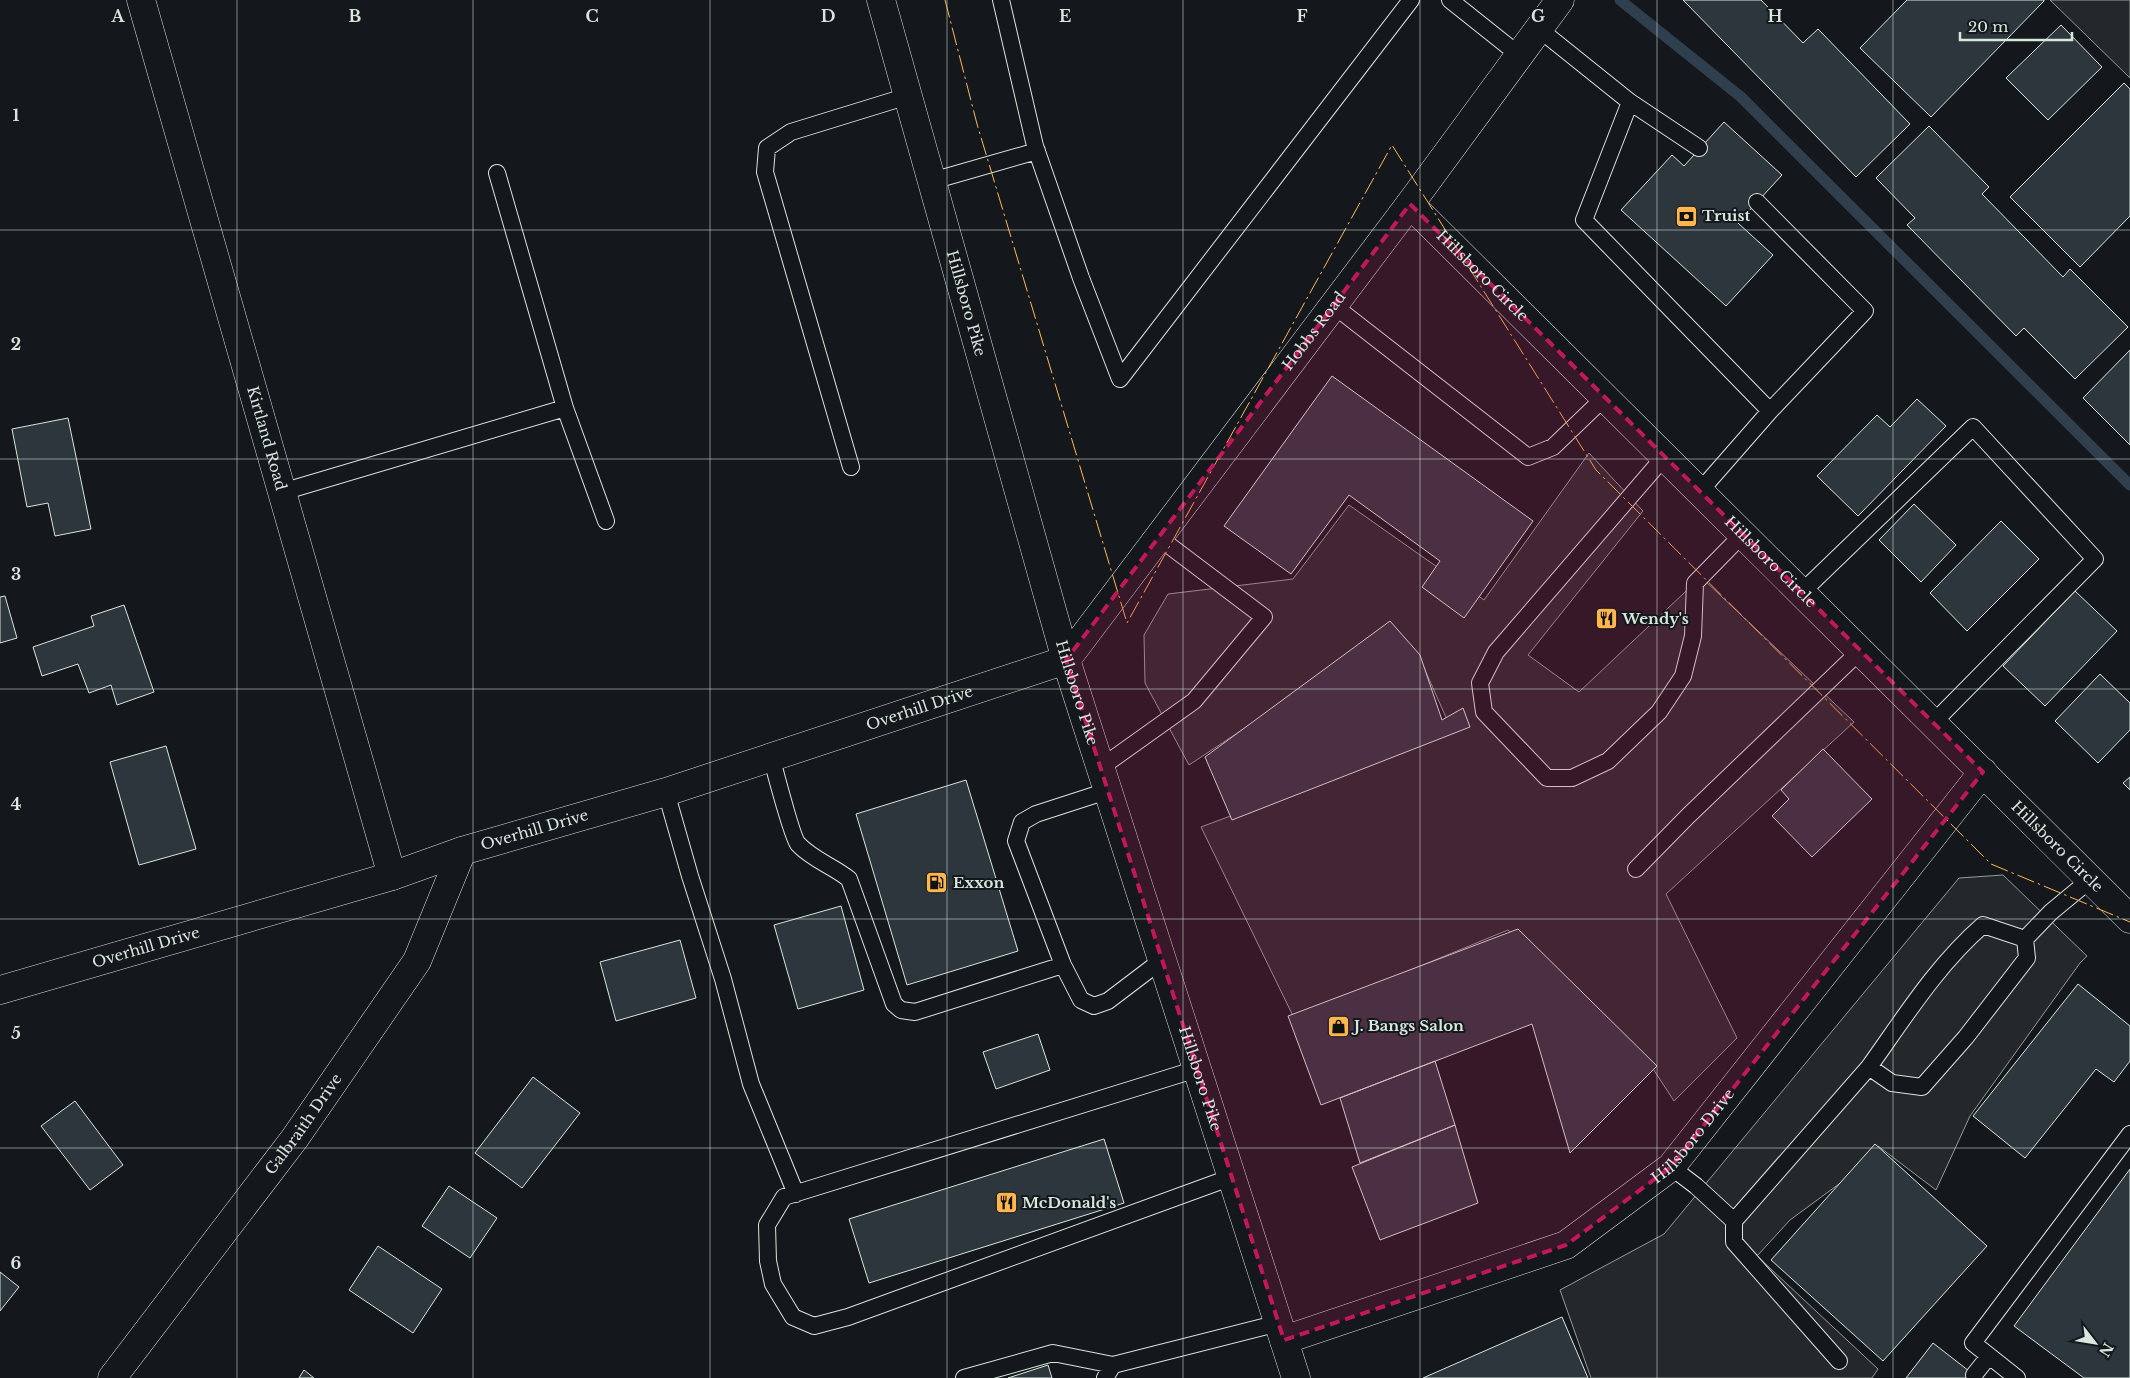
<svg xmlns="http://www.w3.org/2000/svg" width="2130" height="1378" viewBox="0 0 2130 1378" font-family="'Libre Baskerville',serif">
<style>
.parking{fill:#24282b;stroke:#939e99}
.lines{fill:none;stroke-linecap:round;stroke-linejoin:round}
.stream{stroke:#2f3f4d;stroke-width:11}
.building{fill:#2c363c;stroke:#d8e6dc}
.service-casing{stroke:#d8e6dc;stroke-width:18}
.minor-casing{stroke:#d8e6dc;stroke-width:29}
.tertiary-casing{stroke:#d8e6dc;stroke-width:29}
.primary-casing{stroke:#d8e6dc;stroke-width:29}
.service{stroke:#14181c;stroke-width:16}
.minor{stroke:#14181c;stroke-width:28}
.tertiary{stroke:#14181c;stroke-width:28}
.primary{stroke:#14181c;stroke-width:28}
.power{stroke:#ffb74d;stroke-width:1;stroke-dasharray:18 4 2.5 4;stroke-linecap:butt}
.marked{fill:#c2185b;fill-opacity:0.2;stroke:#c2185b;stroke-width:4;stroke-dasharray:10 6;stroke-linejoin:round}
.grid{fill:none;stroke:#d8e6dc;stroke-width:1;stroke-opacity:0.55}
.labels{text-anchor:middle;stroke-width:4;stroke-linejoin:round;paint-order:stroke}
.poi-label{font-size:15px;font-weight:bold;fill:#d8e6dc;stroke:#14181c;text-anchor:start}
.street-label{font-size:15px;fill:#d8e6dc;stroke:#14181c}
.grid-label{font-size:16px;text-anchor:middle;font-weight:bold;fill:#d8e6dc;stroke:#14181c;stroke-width:4;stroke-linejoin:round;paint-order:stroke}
</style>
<rect width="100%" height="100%" fill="#14181c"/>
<!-- parking -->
<path class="parking" d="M2050,0h80v78z
M1589,453l54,58 -115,144 51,37 122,-115 153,145 -188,172 71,144 -63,63 -30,-46 -136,-125 -214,88 -93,-191 252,-94 -32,-72 -25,-33 -207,137 -44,-82 -1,-48 24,-41 125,-15 56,-74 135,95z
M2003,875l84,81 -7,7 -110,153 -34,74 -58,-44 -20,24 -68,50 -33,36 121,113 -6,9h-281l-31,-88 104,-56 295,-356z"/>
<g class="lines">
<!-- stream -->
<path class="stream" d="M1620,0l121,97 389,388"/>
</g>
<!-- building -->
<path class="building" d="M1683,0h78l42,43 15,-14 92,95 -54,53z
M1907,0h137v1l-113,116 -71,-69z
M2061,25l41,42 -54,53 -42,-42z
M2124,83l6,6v127l-50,51 -70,-70z
M1724,122l58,53 -44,48 35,32 -47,51 -105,-96 51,-55 12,11z
M1929,126l60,61 -7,7 81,83 7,-8 58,58 -53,52 -51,-51 -8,8 -109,-111 8,-7 -39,-40z
M2130,350v95l-47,-47z
M1332,376l201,145 -69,97 -42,-31 18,-26 -91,-66 -58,79 -67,-48z
M1917,399l29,27 -88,90 -41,-40 60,-61 13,12z
M68,418l23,111 -36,7 -7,-33 -21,4 -15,-78z
M1914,504l42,41 -35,37 -42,-42z
M2001,521l38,38 -72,72 -37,-38z
M2075,591l42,40 -72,75 -42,-40z
M5,596l12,42 -17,5v-46z
M124,605l30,87 -37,13 -6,-20 -22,8 -11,-29 -36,12 -9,-29 61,-21 -3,-10z
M1390,621l30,34 22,65 21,-12 7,19 -238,93 -27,-63z
M2100,674l30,29v27l-32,33 -43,-42z
M166,746l30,103 -57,16 -29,-103z
M1823,749l49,50 -60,58 -40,-41 17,-17 -8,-9z
M2130,777v13l-7,-7z
M966,780l52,171 -111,34 -51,-171z
M841,906l23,84 -66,19 -24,-84z
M1518,929l139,137 -87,87 -38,-129 -211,81 -33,-89z
M680,940l16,58 -80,23 -16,-59z
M2078,984l52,42v35l-16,21 -18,-13 -71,89 -52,-42z
M1038,1034l12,36 -54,19 -13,-37z
M1435,1061l20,64 -95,38 -20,-65z
M533,1077l47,36 -58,75 -47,-35z
M75,1101l48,64 -33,25 -49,-64z
M1455,1125l23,78 -98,37 -28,-73z
M1104,1139l20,64 -255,80 -20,-64z
M1875,1144l112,102 -104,115 -112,-101z
M2130,1169v209h-46l-70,-52z
M449,1186l48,32 -27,40 -48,-32z
M378,1246l64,43 -29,44 -64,-43z
M0,1272l19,15 -19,24z
M1562,1317l26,61h-165z
M1933,1343l45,35h-72z
M1048,1365l4,13h-44z
M304,1370l10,8h-15z"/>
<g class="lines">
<defs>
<path id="service" d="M1001,0l34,146 46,132 39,101 291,-379
M1450,0l69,55
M1539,29l91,73 69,46
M1630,102l-46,118 186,191
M932,181l105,-30
M1333,305l195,152 25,-10 52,-50
M565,408l41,113
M1665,456l-169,196 -16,31 4,29 63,66h25l36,-17 51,-49 24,-36 10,-40 2,-53 48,-49
M851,467l-86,-295 2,-24 24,-16 117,-36
M1700,491l70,-80 95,-100 -108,-109
M282,492l283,-84 -68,-235
M1802,592l171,-165 122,132 -161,163
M771,756c4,15 21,81 27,88 15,16 35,22 51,35l45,125 7,6 14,2 148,-47
M1100,768l94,-67 70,-84 -106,-80
M1107,791l-71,23 -14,8 -6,19 47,124 18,35 13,6 14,-5 54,-41
M666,792l24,84 33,103 28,105 45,110
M1636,869l52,-53 173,-166
M2025,939l-42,-14c-46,40 -79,93 -114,142l23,16 30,4 44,-50 61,-79 -2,-19 26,-27 40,-33
M1197,1069l-413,128 -17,28 1,36 5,23 20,33 21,9 34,-9 384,-140
M1671,1167l25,19 38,35 135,-154
M1734,1221v21l105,119
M1974,1375l15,-19
M964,1378l89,-25 60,12
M1105,1378l8,-13 166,-42
M2017,1378l-44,-35 157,-209"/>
<g id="minor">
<path id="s1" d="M141,0l251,876"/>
<path id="s2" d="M0,990l392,-114 70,-25 204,-59 400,-132"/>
<path id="s3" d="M1284,1340l282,-95 105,-78 312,-395"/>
<path id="s4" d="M112,1378l183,-240 122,-177 45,-110"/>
</g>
<g id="tertiary">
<path id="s5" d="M1410,204l720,715"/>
<path id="s6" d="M1066,660l344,-456 150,-204"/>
</g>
<g id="primary">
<path id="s7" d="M881,0l185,660 230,718"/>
</g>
</defs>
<!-- service casing -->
<use href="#service" class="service-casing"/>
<!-- minor casing -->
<use href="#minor" class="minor-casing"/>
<!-- tertiary casing -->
<use href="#tertiary" class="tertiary-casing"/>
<!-- primary casing -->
<use href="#primary" class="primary-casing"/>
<!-- service -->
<use href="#service" class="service"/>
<!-- minor -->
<use href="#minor" class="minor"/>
<!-- tertiary -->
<use href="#tertiary" class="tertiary"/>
<!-- primary -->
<use href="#primary" class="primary"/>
<!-- power -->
<path class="power" d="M945,0l32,124 150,499 265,-478 204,325 395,394 139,58"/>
</g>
<!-- marked area -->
<path class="marked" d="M1410,204l573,568 -312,395 -105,78 -282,95 -218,-680z"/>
<!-- grid -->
<path class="grid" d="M237,0v1378M473,0v1378M710,0v1378M947,0v1378M1183,0v1378M1420,0v1378M1657,0v1378M1893,0v1378M0,230h2130M0,459h2130M0,689h2130M0,919h2130M0,1148h2130"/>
<!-- icons -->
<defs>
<symbol id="bank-square" viewBox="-11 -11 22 22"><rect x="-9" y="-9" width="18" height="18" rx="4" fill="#ffb74d" stroke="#14181c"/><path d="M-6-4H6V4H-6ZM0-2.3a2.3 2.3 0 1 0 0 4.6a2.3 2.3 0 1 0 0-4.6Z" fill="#111"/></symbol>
<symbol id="restaurant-square" viewBox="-11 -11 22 22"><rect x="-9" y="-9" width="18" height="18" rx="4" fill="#ffb74d" stroke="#14181c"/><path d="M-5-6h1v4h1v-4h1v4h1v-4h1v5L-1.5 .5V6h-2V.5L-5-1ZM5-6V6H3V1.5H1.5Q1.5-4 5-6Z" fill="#111"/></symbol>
<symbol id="fuel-square" viewBox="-11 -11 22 22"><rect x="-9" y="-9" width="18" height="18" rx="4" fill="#ffb74d" stroke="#14181c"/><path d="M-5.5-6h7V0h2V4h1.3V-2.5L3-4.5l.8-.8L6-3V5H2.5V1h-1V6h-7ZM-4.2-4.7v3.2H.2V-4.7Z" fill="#111"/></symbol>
<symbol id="shop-square" viewBox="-11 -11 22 22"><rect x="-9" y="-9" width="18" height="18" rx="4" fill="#ffb74d" stroke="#14181c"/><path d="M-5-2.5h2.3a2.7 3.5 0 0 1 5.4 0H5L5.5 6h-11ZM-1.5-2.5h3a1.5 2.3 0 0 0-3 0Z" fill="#111"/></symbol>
</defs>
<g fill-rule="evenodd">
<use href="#bank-square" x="1674" y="204" width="25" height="25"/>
<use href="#restaurant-square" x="1594" y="606" width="25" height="25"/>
<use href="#fuel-square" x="924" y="870" width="25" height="25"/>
<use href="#shop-square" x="1326" y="1014" width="25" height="25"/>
<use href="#restaurant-square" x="994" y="1190" width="25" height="25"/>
</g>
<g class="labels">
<!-- poi labels -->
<g class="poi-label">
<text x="1702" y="221">Truist</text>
<text x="1622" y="624">Wendy's</text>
<text x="953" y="888">Exxon</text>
<text x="1354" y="1031">J. Bangs Salon</text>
<text x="1022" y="1208">McDonald's</text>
</g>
<!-- street labels -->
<g class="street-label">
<text dy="5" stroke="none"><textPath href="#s5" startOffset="102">Hillsboro Circle</textPath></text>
<text dy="5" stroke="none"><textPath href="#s7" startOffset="315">Hillsboro Pike</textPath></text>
<text dy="5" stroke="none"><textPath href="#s6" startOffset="412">Hobbs Road</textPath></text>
<text dy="5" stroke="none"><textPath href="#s1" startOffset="456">Kirtland Road</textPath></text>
<text dy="5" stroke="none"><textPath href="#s5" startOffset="508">Hillsboro Circle</textPath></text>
<text dy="5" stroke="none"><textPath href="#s7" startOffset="720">Hillsboro Pike</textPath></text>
<text dy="5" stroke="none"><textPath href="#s2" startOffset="962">Overhill Drive</textPath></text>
<text dy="5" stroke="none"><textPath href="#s2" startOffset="558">Overhill Drive</textPath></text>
<text dy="5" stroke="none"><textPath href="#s5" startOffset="912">Hillsboro Circle</textPath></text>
<text dy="5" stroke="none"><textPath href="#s2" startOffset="152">Overhill Drive</textPath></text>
<text dy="5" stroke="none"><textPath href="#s7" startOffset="1125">Hillsboro Pike</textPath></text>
<text dy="5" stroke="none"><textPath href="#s4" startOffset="318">Galbraith Drive</textPath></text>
<text dy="5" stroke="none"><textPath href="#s3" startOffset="466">Hillsboro Drive</textPath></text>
</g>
</g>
<g class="grid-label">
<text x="118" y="22">A</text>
<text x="355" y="22">B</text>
<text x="592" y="22">C</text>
<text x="828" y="22">D</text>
<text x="1065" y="22">E</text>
<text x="1302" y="22">F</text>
<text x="1538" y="22">G</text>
<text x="1775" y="22">H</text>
<text x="16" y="121">1</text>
<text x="16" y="350">2</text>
<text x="16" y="580">3</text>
<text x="16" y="810">4</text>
<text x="16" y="1039">5</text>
<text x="16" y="1269">6</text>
</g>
<!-- north arrow -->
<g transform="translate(2095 1343) rotate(121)" stroke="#14181c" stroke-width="4" paint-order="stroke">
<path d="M0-4L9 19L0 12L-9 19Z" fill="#d8e6dc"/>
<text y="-8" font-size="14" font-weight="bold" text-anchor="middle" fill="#d8e6dc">N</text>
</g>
<!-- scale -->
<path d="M1960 32v8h112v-8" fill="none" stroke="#d8e6dc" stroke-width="2.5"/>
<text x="1968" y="32" font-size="15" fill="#d8e6dc" stroke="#14181c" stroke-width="4" paint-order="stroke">20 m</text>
</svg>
